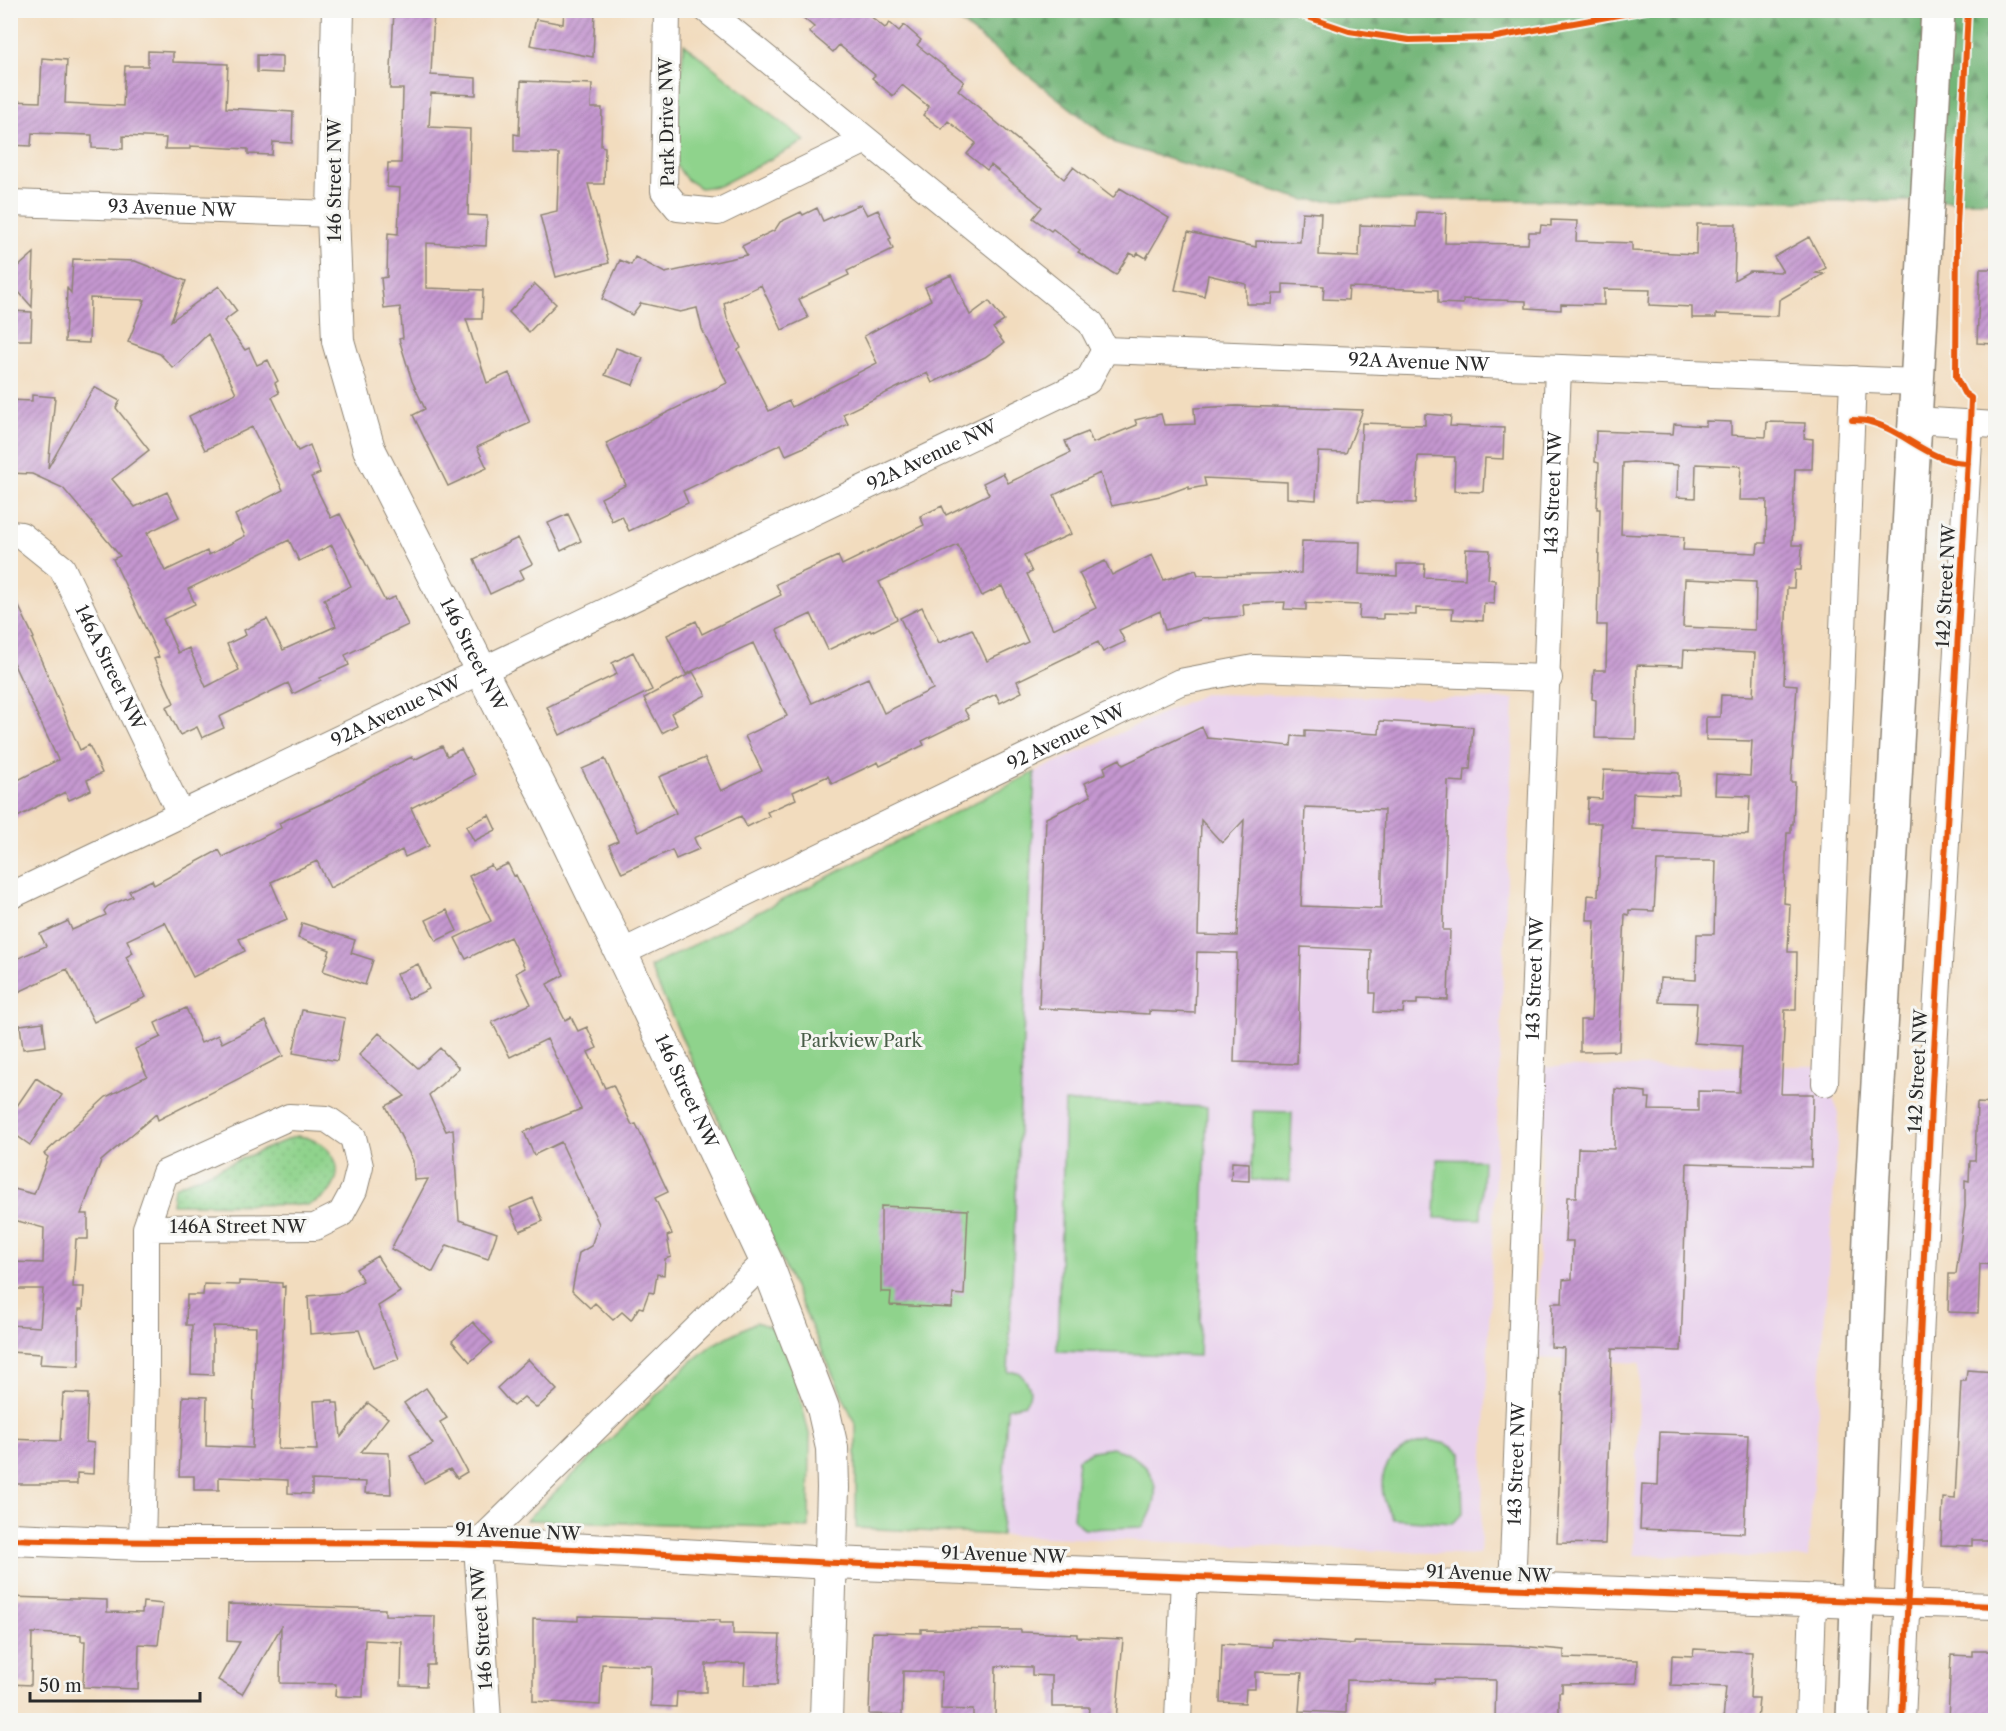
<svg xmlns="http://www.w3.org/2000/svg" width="2006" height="1731" viewBox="0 0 2006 1731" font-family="'Libre Caslon Text',serif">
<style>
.built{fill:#e9d2ed}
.grass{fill:url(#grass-dots);stroke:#5d7f5c;stroke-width:1.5}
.forest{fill:url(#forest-firs);stroke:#4f7052;stroke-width:1.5}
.green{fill:#8fd38c;stroke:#5d7f5c;stroke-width:1.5}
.building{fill:url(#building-hatch);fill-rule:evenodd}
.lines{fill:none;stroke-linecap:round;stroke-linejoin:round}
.minor-casing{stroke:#8e8474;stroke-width:28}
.tertiary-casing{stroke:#8e8474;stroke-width:34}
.secondary-casing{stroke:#8e8474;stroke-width:36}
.minor{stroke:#fff;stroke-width:26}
.tertiary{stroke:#fff;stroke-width:32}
.secondary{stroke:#fff;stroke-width:33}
.cycleway-casing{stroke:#f6f6f2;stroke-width:10}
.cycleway{stroke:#e8590c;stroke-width:6}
.labels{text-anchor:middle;stroke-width:6;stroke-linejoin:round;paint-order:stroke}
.street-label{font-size:18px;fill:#2b2b2b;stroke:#f6f6f2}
.park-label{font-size:18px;fill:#495d48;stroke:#f6f6f2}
</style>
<defs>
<pattern id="grass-dots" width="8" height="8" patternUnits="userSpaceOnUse" patternTransform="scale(1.5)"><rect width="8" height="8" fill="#8fd38c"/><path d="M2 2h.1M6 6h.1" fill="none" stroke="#7cb579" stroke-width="1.8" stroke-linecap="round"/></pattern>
<pattern id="forest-firs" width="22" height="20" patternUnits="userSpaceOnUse" patternTransform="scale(1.5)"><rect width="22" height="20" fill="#73b578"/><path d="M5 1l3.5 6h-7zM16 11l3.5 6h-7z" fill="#5f9363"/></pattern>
<pattern id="building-hatch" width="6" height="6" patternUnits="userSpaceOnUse" patternTransform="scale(1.5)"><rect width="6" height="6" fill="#c597d0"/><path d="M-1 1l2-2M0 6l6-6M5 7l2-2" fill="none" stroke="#a07ba9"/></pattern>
</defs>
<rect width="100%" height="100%" fill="#f6f6f2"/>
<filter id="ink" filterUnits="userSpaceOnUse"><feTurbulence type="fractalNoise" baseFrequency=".0167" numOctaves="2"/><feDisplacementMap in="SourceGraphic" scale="12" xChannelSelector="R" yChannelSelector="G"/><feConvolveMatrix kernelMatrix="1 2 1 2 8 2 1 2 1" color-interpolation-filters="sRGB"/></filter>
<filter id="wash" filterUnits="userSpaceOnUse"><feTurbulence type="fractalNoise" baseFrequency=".008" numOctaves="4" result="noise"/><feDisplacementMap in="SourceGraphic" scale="24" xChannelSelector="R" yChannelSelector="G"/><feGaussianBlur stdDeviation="1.35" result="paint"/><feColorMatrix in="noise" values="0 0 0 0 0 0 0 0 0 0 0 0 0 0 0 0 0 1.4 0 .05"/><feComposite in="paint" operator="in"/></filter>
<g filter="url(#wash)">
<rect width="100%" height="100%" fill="#f2dcbe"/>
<!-- built -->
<path class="built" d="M1204,694l310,5 -34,856 -479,-20 34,-763z
M1819,1066l20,47 -31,445 -174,-3 6,-192 -104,-5 8,-291z"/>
<!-- grass -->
<path class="grass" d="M296,1136c25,1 53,24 36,52 -4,8 -15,13 -23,17l-137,-1 2,-17z"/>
<!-- forest -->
<path class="forest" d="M946,11h1049v190l-690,-1 -190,-57z"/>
<!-- green -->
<path class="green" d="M684,44l121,97 -86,45 -19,2 -14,-9 -9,-13 -3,-20z
M1035,772l-27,600h10c10,10 17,18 7,32l-18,4 -6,127 -145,-7v-102l-206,-459z
M1065,1102l142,5 -8,249 -142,-5z
M1253,1111l39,1 -2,69 -39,-1z
M1437,1159l46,1 -2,59 -46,-1z
M756,1322l14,5 9,10 16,39 15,62 -1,90 -283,-8 165,-158 21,-17z
M1428,1440l19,4 14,9 2,61 -11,9 -59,-4c-23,-38 -8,-70 35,-79z
M1112,1448c41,11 56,42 31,79l-60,2 -10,-11 5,-59 14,-8z"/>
<g id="blocks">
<!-- building -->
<path class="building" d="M394,10h40l-3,65 45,3v17l-45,-2 -2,34 41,2 -2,86 19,1 -1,30 -60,-3v45l57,2 -1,29h-16l21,64 22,-10 21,50 -53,24 10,21 -39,18 -35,-71 12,-6 -13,-28 -13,-42 4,-1 -3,-31 -16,2 -3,-31 6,-1 1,-44 10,1 2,-46 -13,-1 1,-24h13l2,-74h-13z
M564,10h31l-2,47 -63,-12 6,-26 27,5z
M794,10h69l22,18 5,-5 9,8 5,-6 17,15 -4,5 47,37 -6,8 106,89 9,-12 40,31 7,-10 49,30 -23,40 -8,-5 -2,3 -6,-3 -14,22 -38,-23 2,-2 -27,-21 -2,2 -18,-13 9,-11 -51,-42 -4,5 -20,-16 9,-11 -28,-22 -6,8 -19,-14 6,-8 -27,-22 -9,11 -21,-18 3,-3 -36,-30 -6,7 -24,-20 5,-5z
M148,51l25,1v10l55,2 -2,44 67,4 -1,31 -19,-1 -1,13 -24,-1v-5l-58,-3v3h-25l1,-11 -43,-2v13l-31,-1v-13l-60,-2 -1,13 -21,-1v-44l30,1 2,-44 25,2 -2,43 58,3 2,-40h23z
M257,55l25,1v17l-25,-1z
M521,81l71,3 -1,24h11l-1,38 4,1 -1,37h-16l21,79 -53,14 -16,-62 17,-4 2,-57 -45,-2v-18l5,1z
M861,204l6,11 11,-5 13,28 -2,1 4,10 -46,22 2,4 -50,24 9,19 -26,12 -21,-45 -37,18 3,15 14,30 -3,2 31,61 20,-10 3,6 85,-44 -13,-27 67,-36 -6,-13 26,-12 19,40 19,-14 15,20 -11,7 11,15 -19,14 -53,26 -5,-10 -84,41 5,10 -39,21 -23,10 -5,-11 -98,47 5,12 -59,28 -7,-15 -10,5 -11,-23 25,-13 -20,-42 121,-60 -25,-54 -5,-21 -17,4 -39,-9 -9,12 -30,-16 18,-39 11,5 4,-8 30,16 82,-18 -5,-9 33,-16 5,-8 21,-10 2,3 14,-7 6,13z
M1302,212l19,1 -2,42 40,2 1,-32 56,2 1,-15 29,1 -1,30 83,1 1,-12h11l1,-7 10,1v-6l26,1 -1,20 56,2v8l64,3 1,-30h39l-2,56 16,-9 33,1 -9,-15 35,-20 17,31 -10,5 8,1 -45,26 -1,16 -62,-2v4h-24v-11l-43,-2 1,-15 -46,-1v16l-43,-1v6l-35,-2v-7l-63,-2v5l-25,-1v-13l-89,-3 -1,13 -25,-1 1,-13 -41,-2v10h-10l-1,10h-26v-20l-38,-9 -4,21 -29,-6 13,-58 68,15v-6l44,1z
M34,253l-2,54 -22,-25v-8z
M73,259l62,2 51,20 -15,40 48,-35 18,25 -13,10 21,29 4,-2 8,17 11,-5 10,21 -3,2 4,10 -7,4 26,54 12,-6 10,28 -9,4 20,41 9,-4 45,87 10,-4 13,28 -63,30 4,10 -29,13 1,2 -28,14 -5,-11 -69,34 5,11 -22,10 -5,-11 -17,8 -14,-28 8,-4 -20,-44 5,-2 -46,-98 7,-3 -57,-68 -31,-14 -22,-1v-73l22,1v-6l23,2 -7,71 46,-81 26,14 -4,7 33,42 -37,29 23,28 32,-15 12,25 -32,16 18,38 42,-20 2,4 36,-19 -10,-21 48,-25 -31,-63 -47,23 -16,-34 47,-23 -28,-59 -35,34 -13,-14 -32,-12 17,-42 -55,-2 -1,45 -24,-1 2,-54 4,5zM289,540l10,21 33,-16 19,41 -27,13 12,27 -53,24 -16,-31 -23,11 2,5 -19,9 12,26 -33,17 -17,-39 -11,5 -15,-34 32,-15 -7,-15z
M1980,269h15v75l-18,-1z
M535,284l21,20 -27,28 -20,-20z
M10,311l22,1 -1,28h-21z
M616,348l27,10 -10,27 -28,-10z
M1236,406l127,4 -17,43 -28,-1 -2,48 -29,-2v-16l-83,-4 2,8 -17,3v-3l-24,9 -53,11 -12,-33 -46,22 17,39 -47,21 8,17 -5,2 26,55 43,-21 -17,-35 26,-12 7,14 40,-20 12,25 32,-10 2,5 103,-2 1,-32 58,1 -1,32 38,2v-12h28l-1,13 41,2 1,-30 24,1 -2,29 7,1 -1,24 -10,-1 -1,18 -31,-2 1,-10 -37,-1v7l-33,-1v5l-24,-1 1,-13 -54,-2v7l-22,-1 1,-7 -42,2 1,12 -42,3 -37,11 -5,-19 -41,19 6,12 -22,10 -5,-10 -81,39 5,11 -22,11 -4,-9 -32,15 5,9 -47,23 2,4 -44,21 -2,-4 -46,22 -4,-8 -35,16 3,7 -29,13 2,4 -22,11 -6,-11 -47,22 5,11 -23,10 -4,-9 -50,23 -13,-28 9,-4 -36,-72 23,-10 33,73 38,-19 -17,-36 46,-19 16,33 41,-20 -17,-35 42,-20 -34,-73 -67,31 -19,-39 29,-14 6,13 79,-39 -5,-11 62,-28 4,9 82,-40 -4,-9 22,-10 4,9 43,-21 -6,-11 20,-10 5,10 62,-30 -5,-12 23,-9 5,11 44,-18 -2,-5 26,-6 3,11 31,-1 -1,-16zM958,545l24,51 20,-10 26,56 -41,19 -15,-32 -33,14 -17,-36 -22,11 33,71 -49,24 -16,-35 -56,25 -35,-73 34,-16 17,36 42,-20 1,2 26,-13 -18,-37z
M1425,414l26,2 -1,10 54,2 -1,31 -18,-1 -2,34 -29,-1 1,-34 -37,-1 -2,47 -58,-2 4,-78 63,2z
M1706,421l25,1v13l35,2 1,-15 38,1 -1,15 9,1 -1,30h-17l-3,76h10l-1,25h-6l-1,18h-7l-3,96 13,1 -6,97h4l-2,42h-2v9h-4l-3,70 6,1 -2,48h9l-1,58h-11l-4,84h32l-2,73 -124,-4 -6,188 -69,-2 -7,195 -48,-1 7,-195 -13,-1 1,-44h10l1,-23 9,-1 1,-38h-8l2,-44h9l2,-49 36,1 1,-60 31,3v6h4l-1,12 49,1v-20l41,1 3,-46 -48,-3 3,-40 -38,-1 1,-24 36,2 1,-46h17l2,-73h-59l-3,50 -25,-1v5l-4,-1 -6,137 -39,1v-32h11l4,-100h-8l1,-25 10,1 3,-73h-14l1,-25 14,1 2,-29 75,3v22l-46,-2 -1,36 116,6 2,-39 -35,-1 1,-21 34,2 2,-35 -46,-1v-23h14l1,-22 32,1 2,-43 -71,-3 -1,16 -46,-1 -1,74 -41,-1 1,-38 -4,-1 2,-29h12l1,-45h-10l3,-116h-3l2,-46 -4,-1 1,-31 77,3 1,-10 32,2zM1633,462l45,3 -1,32 18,1 1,-34 45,2 -2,34h28l-1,43h-8l-1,10 -74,-3 1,-13 -63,-3 2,-71zM1685,579l71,3 -1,48 -72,-3z
M568,514l13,27 -20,10 -13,-28z
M518,538l14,26 -12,6 4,8 -34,16 -16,-35z
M10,588l24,50 -2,1 48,111 9,-5 13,28 -15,7 4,10 -22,10 -4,-8 -55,29v-37l48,-24 -48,-104z
M633,652l19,38 -92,45 -13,-28 70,-33 -5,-11z
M693,672l13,23 -35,18 6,12 -15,8 -18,-35z
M1380,721l93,6 -3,42h-5l-1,13 -16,-1 -5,149h7l-2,70 -31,-1v5h-13l-1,9 -29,-1 1,-19h-5l1,-43 -70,-3 -4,117 -63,-2 3,-109 -40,-1 -2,61 -46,-2v3l-110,-6 7,-190 45,-22 -6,-13 21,-10 -2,-6 16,-8 3,6 79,-38 5,11 84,8 1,-10 13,1v-7l74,4zM1305,807l79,3 -3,99 -80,-3zM1201,820l21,23 22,-23 -7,116 -39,-1z
M442,746l5,10 14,-7 14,26 -64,33 18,38 -24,11 -3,-7 -72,38 -13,-27 -46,21 16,37 -48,20 6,12 -52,26 -28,-55 -38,18 6,13 -7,4 20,40 -52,25 -27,-53 -57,27v-34l36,-16 -6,-12 28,-13 4,9 34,-15 -2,-4 4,-5 24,-10 -3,-5 23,-11 2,5 65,-35 4,7 58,-29 -2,-5 53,-24 57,-31 23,-11 2,3z
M489,815l7,15 -22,11 -8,-15z
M508,864l6,12 2,-1 48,100 -17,9 18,36 6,-3 7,14 9,-4 10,21 -9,4 17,36 8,-3 19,40 4,-1 32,68 -13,6 17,36 -5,2 4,21 -6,2 -1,16 -7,-1 -3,19 -5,-1 -6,16 -4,-1 -8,13 -9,-8 -9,8 -18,-17 -5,5 -18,-17 7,-38 12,-7 8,-22 -38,-82 -27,13 -10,-23 57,-23 -34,-70 -37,18 -18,-35 39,-18 -15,-31 9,-5 -15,-31 -44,22 -11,-21 36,-17 -22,-45 22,-11 3,5z
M447,910l10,21 -21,10 -10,-21z
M302,923l53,17 -4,13 22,7 -8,25 -42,-14 7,-21 -32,-12z
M418,964l11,25 -21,10 -12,-25z
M186,1008l15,35 17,-8 4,8 44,-22 17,35 -125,64 -2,-6 -55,47 -20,53h7v25h-12l-3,48h11l-1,22h-4v57l-39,-2 1,-10 -31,-2v-27l30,2 3,-38h-33v-27l33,1 1,-35 -34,-9v-31l24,6 14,-37 -4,-3 62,-57 41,-21 -12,-27 26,-12 -6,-14z
M302,1010l43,8 -8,43 -44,-8z
M43,1022l3,24 -23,3 -3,-24z
M379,1033l39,35 22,-20 19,20 -30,27 17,36 7,-2 6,91 38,13 -9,26 -41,-14 -14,27 -42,-23 37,-70 -14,1 -1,-19 -27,-55 19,-10 -46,-41z
M36,1078l26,17 -32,50 -20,-14v-29l7,4z
M1977,1103l18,1v161l-15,-1 -2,49 -30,-1 1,-38h7l9,-67v-27l4,1 1,-20h5z
M1232,1162l17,1v18l-18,-1z
M533,1198l10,23 -23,10 -10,-23z
M881,1206l87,4 -4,85 -11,-1 -1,14 -62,-3 1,-13h-10z
M377,1256l23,36 -22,14 21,53 -26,9 -14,-38 -49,4 -2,-38 34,-3 21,-12 -7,-12z
M239,1281l43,2v4l3,-1 -7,163 39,1 -3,-49 19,-1v3h5l3,34 27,-34 20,15 -27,34 28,1 2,41 -26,-1 1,-11 -54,-2v14l-24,-1v-13l-69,-3v13h-25v-14h-15l4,-80 24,1 -1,49 46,2 4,-121 -43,-1v49l-22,-1 1,-49h-6l1,-30h16l1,-11 35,1z
M473,1322l19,21 -22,19 -18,-21z
M528,1359l29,31 -20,18 -13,-11 -11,9 -16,-18z
M1967,1370l28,2 -4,128h4l-1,40h-22v6l-31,-1 2,-47 12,1 6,-118h5z
M426,1388l21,30 -7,4 27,50 -10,6 -7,-9 -26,14 -14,-27 23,-12 -29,-41z
M63,1393l25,1 -2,48 8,1 -1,31 -16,-1v11h-64l-3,-45 50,2z
M1660,1432l88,3 -4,98 -104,-4 2,-45 16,1z
M10,1597l97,3v12l35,1 1,-11 20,2 -5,41 -19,-1 -1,45 -55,-2 2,-46h-4v-6l-49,-2 -1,52 -21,-1z
M228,1604l157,5v6l50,1 -1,49h-7l-1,21 -25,-1 1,-43 -37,-2 -2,57 -28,-1 1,-12 -56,-1 1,-56 -39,67 -24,-14 22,-38 -13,-1z
M578,1616l142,4v3h13v11l47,1 -3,50h-33l1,-22 -39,1v28h-29l-1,15 -25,-1 1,-40 -50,-2 -2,41 -67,-4v-82l45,2z
M921,1629l100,1v2l56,2v3l46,2 -7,81h-28l1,-13h-37v-31l-20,-1v-8l-36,-1 -1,54h-22v-10l-32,-1 1,-37 -39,-1 -1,44 -33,-1 3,-82 49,1z
M1272,1639l82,5v-2l156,3 54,5v8l74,2 -1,23 -75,1v8h-3v28h-64l1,-40 -61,-1 -1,4 -87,-3 -1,33 -47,-2 3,-38 -47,-1v17h-9l-1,14 -25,-1 2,-58 50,3z
M1694,1649l58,3 -2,46h9l-2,22h-34l3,-33 -55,-2 1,-30 21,1z
M1972,1651h23v69h-47l3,-65 21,1z"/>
</g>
</g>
<g filter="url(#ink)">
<use href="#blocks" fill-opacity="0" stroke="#8e8474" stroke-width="1.5"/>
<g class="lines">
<defs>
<g id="minor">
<path d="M667,10l-3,181 14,17 40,4 146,-71"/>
<path d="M707,10l384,313 14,27"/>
<path id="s1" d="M10,203l323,11"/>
<path id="s2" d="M1105,350l812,32"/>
<path d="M1915,420l81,5"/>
<path id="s3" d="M10,534l11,1 41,33 119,247"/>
<path id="s4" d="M10,896l1078,-515 17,-31"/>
<path id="s5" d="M621,953l559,-271 74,-14 295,10"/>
<path d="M1825,1083l28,-704"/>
<path d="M142,1544l4,-162v-154l19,-55 124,-56 38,2 26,18 7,29 -6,24 -13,24 -26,13 -169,1"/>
<path id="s6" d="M1512,1590l46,-1222"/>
<path d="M1857,1602l139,4"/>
<path d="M488,1720l-11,-176 289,-283"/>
<path d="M1178,1720l6,-143"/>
<path d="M1809,1720l4,-118"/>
<path d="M1902,1720l30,-635 38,-661"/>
</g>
<g id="tertiary">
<path id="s7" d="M338,10l-5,204 5,127 31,108 187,369 75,156 135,287 57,147 9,40 1,40 -7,232"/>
<path d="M10,1539l132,5h335l355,19 1025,39"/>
</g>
<path id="secondary" d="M1853,1720l18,-511 67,-1199"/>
</defs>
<!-- minor casing -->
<use href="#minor" class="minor-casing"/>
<!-- tertiary casing -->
<use href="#tertiary" class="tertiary-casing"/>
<!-- secondary casing -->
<use href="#secondary" class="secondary-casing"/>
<!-- minor -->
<use href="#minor" class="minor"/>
<!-- tertiary -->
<use href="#tertiary" class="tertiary"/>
<!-- secondary -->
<use href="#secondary" class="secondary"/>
<defs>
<path id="cycleway" d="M1287,10l62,21 60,9 82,-2 155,-28
M1852,420c6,0 12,0 18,2 33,8 62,42 98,41
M10,1539c157,6 313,0 470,6 119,4 239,13 358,18 386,15 772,32 1158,43
M1902,1720l30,-635 38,-661 1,-26 -7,-5 -8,-16 1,-152 11,-215"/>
</defs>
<!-- cycleway casing -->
<use href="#cycleway" class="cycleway-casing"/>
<!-- cycleway -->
<use href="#cycleway" class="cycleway"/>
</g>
</g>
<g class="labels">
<!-- street labels -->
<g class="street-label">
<text transform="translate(667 122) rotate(-91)" y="6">Park Drive NW</text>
<text transform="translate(335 180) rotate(-90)" y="6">146 Street NW</text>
<text dy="6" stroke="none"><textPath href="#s1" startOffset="162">93 Avenue NW</textPath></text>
<text dy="6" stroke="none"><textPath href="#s2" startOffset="314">92A Avenue NW</textPath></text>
<text dy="6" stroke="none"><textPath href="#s4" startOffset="1022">92A Avenue NW</textPath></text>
<text dy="6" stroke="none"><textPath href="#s6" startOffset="1098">143 Street NW</textPath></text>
<text transform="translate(1946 586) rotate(-87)" y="6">142 Street NW</text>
<text dy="6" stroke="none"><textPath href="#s7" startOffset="674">146 Street NW</textPath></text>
<text dy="6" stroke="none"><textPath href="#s3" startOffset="174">146A Street NW</textPath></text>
<text dy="6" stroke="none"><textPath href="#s4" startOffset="428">92A Avenue NW</textPath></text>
<text dy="6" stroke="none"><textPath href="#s5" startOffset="495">92 Avenue NW</textPath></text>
<text dy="6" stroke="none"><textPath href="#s6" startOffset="612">143 Street NW</textPath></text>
<text transform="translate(1918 1071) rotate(-87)" y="6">142 Street NW</text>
<text dy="6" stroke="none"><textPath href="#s7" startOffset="1160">146 Street NW</textPath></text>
<text x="238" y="1233">146A Street NW</text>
<text dy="6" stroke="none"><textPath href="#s6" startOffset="126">143 Street NW</textPath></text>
<text transform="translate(518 1532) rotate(2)" y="6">91 Avenue NW</text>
<text transform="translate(1004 1555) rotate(2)" y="6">91 Avenue NW</text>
<text transform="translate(1489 1574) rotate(2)" y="6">91 Avenue NW</text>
<text transform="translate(482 1628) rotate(-94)" y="6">146 Street NW</text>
</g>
<!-- park labels -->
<g class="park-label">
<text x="861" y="1047">Parkview Park</text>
</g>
</g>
<!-- margin -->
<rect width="2006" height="1731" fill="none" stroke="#f6f6f2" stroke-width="36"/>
<!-- scale -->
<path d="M30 1692v9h170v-9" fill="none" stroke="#2b2b2b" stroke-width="3"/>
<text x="39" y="1692" font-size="18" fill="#2b2b2b" stroke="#f6f6f2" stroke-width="4.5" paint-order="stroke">50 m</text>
</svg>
